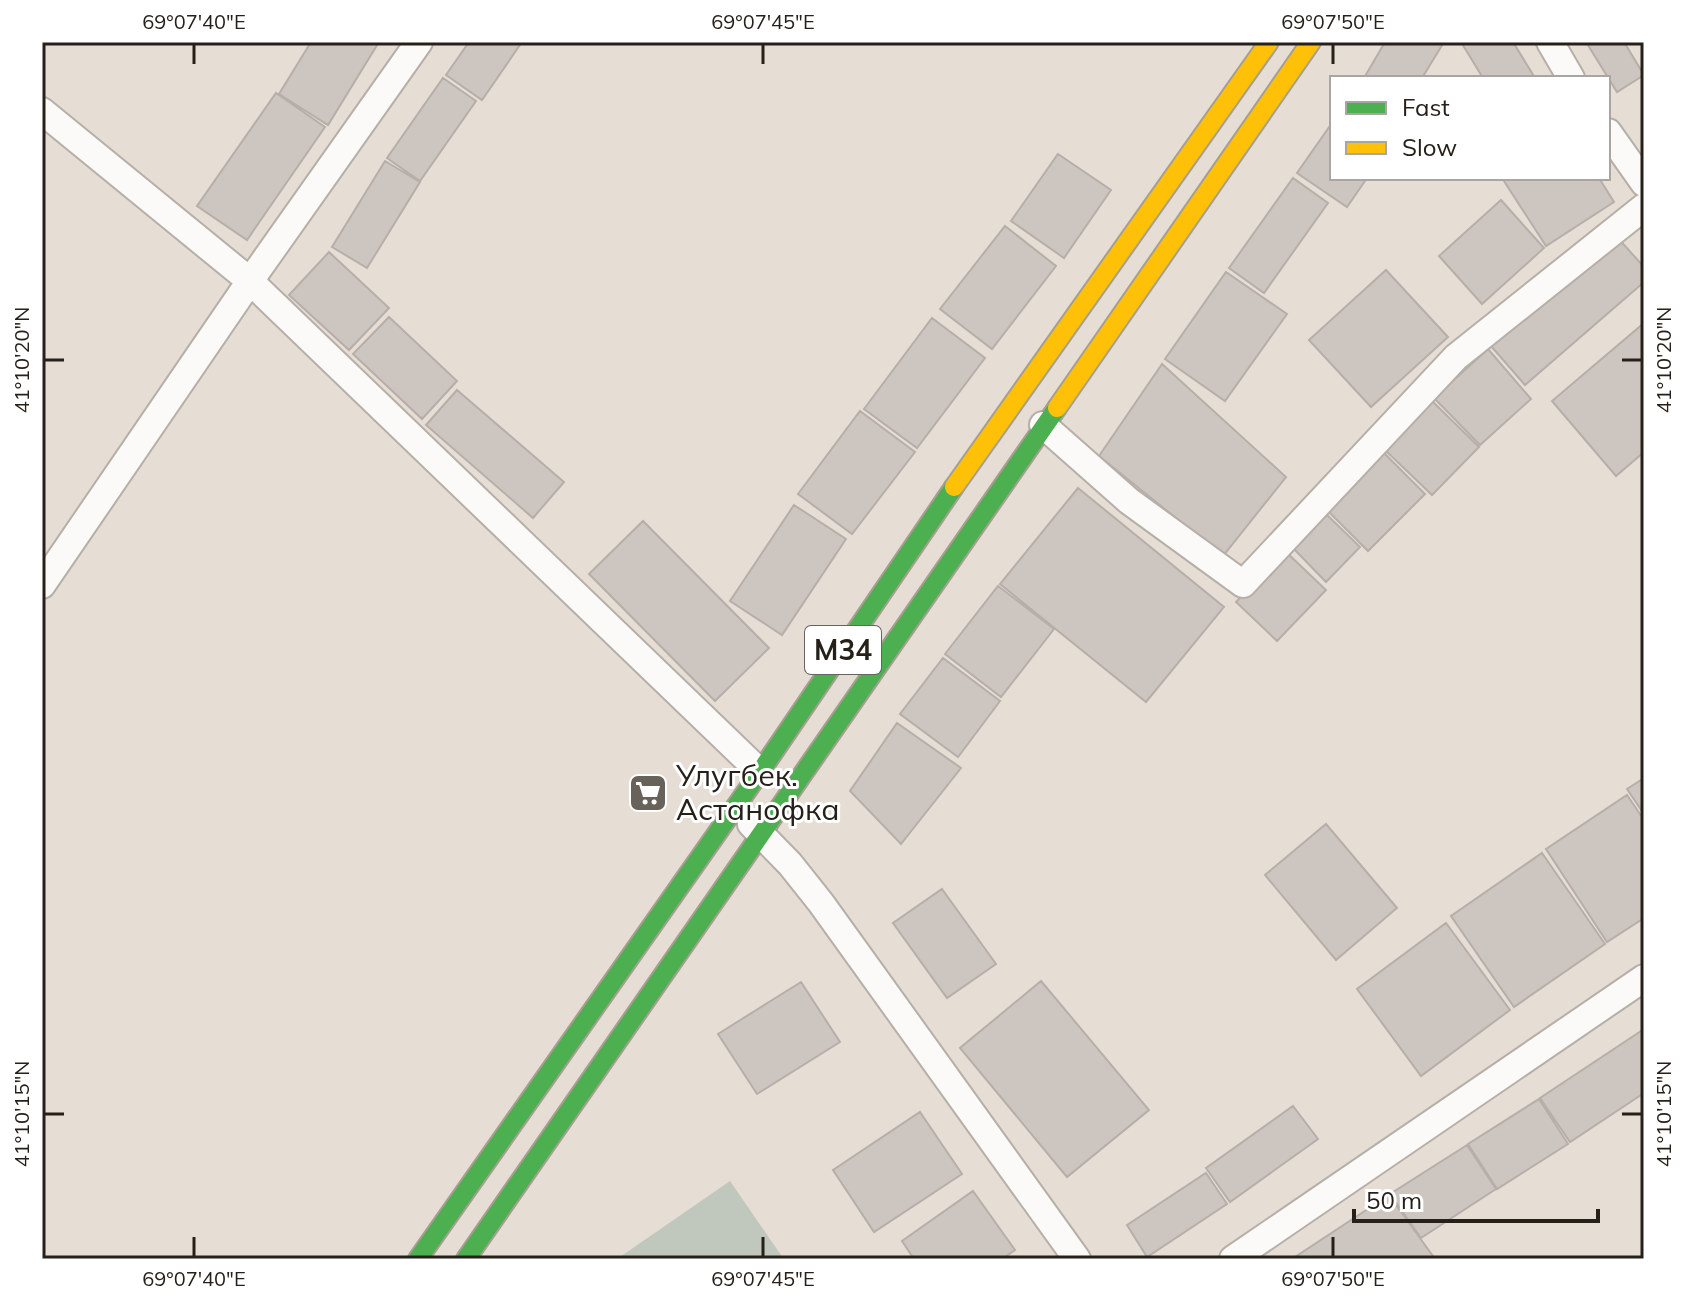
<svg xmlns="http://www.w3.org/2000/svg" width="1686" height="1301" viewBox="0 0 1686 1301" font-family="Mulish,sans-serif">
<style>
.green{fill:#c0c7bc}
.building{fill:#cdc5c0;stroke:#b7aea9;stroke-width:2}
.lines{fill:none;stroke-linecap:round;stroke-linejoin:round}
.street-casing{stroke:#b6afa8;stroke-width:30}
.fast-casing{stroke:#a69e90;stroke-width:22}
.slow-casing{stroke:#a69e90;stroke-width:22}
.street{stroke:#fbfaf9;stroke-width:26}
.fast{stroke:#4caf50;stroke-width:18}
.slow{stroke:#ffc107;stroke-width:18}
.ticks{fill:none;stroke:#26201a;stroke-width:3}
.labels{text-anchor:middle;stroke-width:6;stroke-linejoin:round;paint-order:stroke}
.shield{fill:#fff;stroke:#67635f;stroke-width:2}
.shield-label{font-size:28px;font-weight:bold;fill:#26201a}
.poi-label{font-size:30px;fill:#26201a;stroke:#fff;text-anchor:start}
.neatline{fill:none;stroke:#26201a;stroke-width:3}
.ticks-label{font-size:20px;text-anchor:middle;fill:#26201a}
</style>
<rect width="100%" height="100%" fill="#e6ddd5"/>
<!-- green -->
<path class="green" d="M730,1181l53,77 -166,1z"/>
<!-- building -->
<path class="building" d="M311,42h68l-51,83 -49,-31z
M469,42h53l-40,58 -36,-25z
M1385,42h59l-22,36h-58z
M1461,42h52l22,36h-52z
M1586,42h38l20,33 -27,17z
M443,78l33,23 -56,80 -33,-23z
M276,93l49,34 -78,113 -50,-34z
M1332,123v55h35l-20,29 -50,-34z
M1058,154l53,36 -47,68 -53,-37z
M385,161l35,21 -53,86 -35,-21z
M1293,178l35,25 -64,90 -35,-25z
M1502,178h97l15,24 -68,44z
M1501,200l43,48 -62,56 -43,-48z
M1005,226l51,40 -64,83 -52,-40z
M1616,236l28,31v15l-119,103 -34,-39z
M329,252l60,56 -40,42 -60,-55z
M1386,270l62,67 -77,70 -62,-67z
M1226,272l61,42 -62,87 -60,-42z
M389,317l68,64 -35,38 -69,-65z
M932,318l53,40 -68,90 -53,-39z
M1644,323v129l-28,24 -64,-75z
M1488,349l43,50 -51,46 -46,-47z
M1162,364l124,113 -63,79 -124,-100z
M457,390l107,92 -31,36 -107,-93z
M1432,401l47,46 -47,48 -47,-45z
M860,411l55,41 -63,82 -54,-40z
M1384,453l41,41 -57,57 -41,-41z
M1078,488l146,119 -78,95 -146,-118z
M794,505l52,34 -64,96 -52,-34z
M1324,512l36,35 -34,35 -35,-36z
M643,521l126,127 -54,53 -126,-127z
M1285,551l41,39 -49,51 -41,-39z
M998,586l56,43 -53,68 -56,-43z
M943,658l57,43 -42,56 -58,-43z
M897,723l64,45 -60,76 -51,-53z
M1644,778v36l-17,-25z
M1627,795l17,25v98l-37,24 -61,-93z
M1326,824l71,84 -61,52 -71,-85z
M1542,853l63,91 -91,63 -63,-91z
M942,889l54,75 -49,34 -54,-75z
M1446,923l64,87 -89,66 -64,-87z
M1041,981l108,129 -82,67 -107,-129z
M801,982l39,60 -83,52 -39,-60z
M1644,1029v64l-74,49 -30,-44z
M1539,1099l29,45 -71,45 -29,-45z
M1293,1106l25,33 -88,63 -24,-34z
M920,1112l42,62 -88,58 -41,-62z
M1467,1145l29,44 -75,49 -31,-44z
M1206,1173l21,31 -80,53 -20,-32z
M973,1191l42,59 -13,9h-88l-12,-18z
M1389,1195l46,64h-143z"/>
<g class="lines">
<defs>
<path id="street" d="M1550,42l21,36
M42,111l208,170 510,491
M1608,132l36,51
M1043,425l86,76 114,83 213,-227 188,-150
M42,585l208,-304 169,-239
M751,824l39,40 31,39 256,356
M1233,1259l411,-281"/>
<path id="fast" d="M418,1259l342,-487 194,-285
M466,1259l591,-851"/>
<path id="slow" d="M1057,408l254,-366
M954,487l315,-445"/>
</defs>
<!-- street casing -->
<use href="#street" class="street-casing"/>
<!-- fast casing -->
<use href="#fast" class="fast-casing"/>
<!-- slow casing -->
<use href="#slow" class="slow-casing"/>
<!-- street -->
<use href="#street" class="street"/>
<!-- fast -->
<use href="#fast" class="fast"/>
<!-- slow -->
<use href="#slow" class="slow"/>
</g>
<!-- ticks -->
<path class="ticks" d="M194,44v20M763,44v20M1333,44v20M44,360h20M1622,360h20M44,1114h20M1622,1114h20M194,1237v20M763,1237v20M1333,1237v20"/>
<!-- icons -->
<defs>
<symbol id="supermarket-square" viewBox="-11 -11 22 22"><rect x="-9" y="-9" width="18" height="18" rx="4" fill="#69625b" stroke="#fff"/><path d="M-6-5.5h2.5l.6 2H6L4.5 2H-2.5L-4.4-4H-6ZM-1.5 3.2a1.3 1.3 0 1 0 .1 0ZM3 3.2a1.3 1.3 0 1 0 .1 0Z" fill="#fff"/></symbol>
</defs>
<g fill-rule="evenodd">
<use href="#supermarket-square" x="626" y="771" width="44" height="44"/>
</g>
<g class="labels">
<!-- shield labels -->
<rect class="shield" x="805" y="626" width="76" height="48" rx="6"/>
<g class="shield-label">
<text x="843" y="660">M34</text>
</g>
<!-- poi labels -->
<g class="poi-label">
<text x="676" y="786">Улугбек.<tspan x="676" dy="34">Астанофка</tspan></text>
</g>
</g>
<!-- border -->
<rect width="1686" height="1301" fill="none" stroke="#ffffff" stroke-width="88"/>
<!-- legend -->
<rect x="1330" y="76" width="280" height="104" fill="#ffffff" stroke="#a8a6a3" stroke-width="2"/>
<rect x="1346" y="102" width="40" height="12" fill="#4caf50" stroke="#a8a6a3" stroke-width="2"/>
<text x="1402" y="116" font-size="24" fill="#26201a">Fast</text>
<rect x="1346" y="142" width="40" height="12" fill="#ffc107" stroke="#a8a6a3" stroke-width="2"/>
<text x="1402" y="156" font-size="24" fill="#26201a">Slow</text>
<!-- scale -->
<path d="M1354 1209v12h244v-12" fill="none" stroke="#26201a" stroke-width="4"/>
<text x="1366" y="1209" font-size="24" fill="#26201a" stroke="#ffffff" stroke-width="6" paint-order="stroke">50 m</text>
<rect x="44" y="44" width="1598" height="1213" class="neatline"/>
<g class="ticks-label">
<text x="194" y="29">69°07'40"E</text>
<text x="763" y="29">69°07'45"E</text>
<text x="1333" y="29">69°07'50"E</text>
<text transform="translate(22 360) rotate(-90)" y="7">41°10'20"N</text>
<text transform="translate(1664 360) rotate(-90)" y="7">41°10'20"N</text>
<text transform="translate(22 1114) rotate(-90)" y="7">41°10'15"N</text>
<text transform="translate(1664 1114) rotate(-90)" y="7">41°10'15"N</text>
<text x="194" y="1286">69°07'40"E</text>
<text x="763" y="1286">69°07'45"E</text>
<text x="1333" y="1286">69°07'50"E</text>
</g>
</svg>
